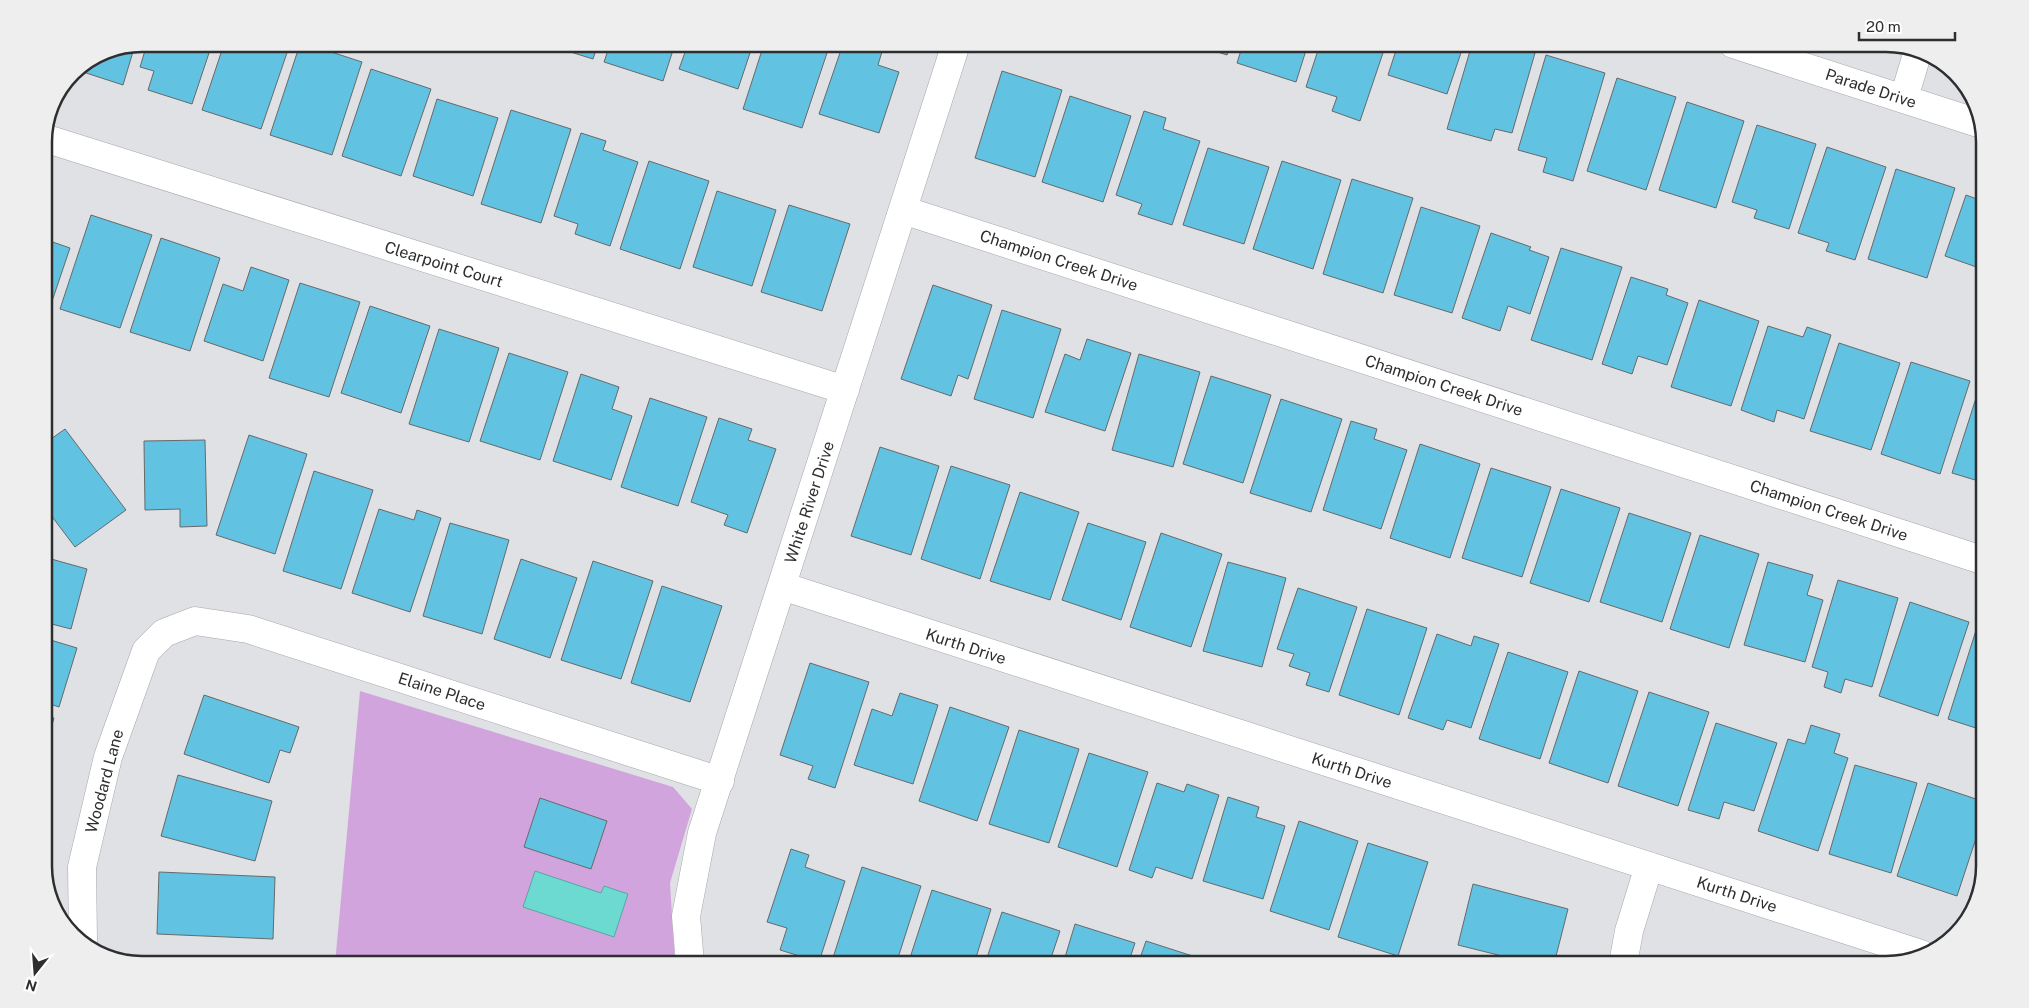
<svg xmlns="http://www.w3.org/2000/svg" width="2029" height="1008" viewBox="0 0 2029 1008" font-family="'Public Sans',sans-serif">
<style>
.green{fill:#d2a4de}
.water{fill:#6ddad2;stroke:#5aa6a1}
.building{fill:#61c2e1;stroke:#666a6b}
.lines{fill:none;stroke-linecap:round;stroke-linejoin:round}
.street-casing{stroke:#a5a7ab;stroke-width:29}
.street{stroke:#fff;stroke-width:28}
.labels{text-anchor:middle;stroke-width:5;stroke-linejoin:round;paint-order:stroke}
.street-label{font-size:16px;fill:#2d2e2f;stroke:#fff}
.rim{fill:none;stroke:#2d2e2f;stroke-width:2.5}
</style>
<rect width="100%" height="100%" fill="#dfe1e5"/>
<!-- green -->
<path class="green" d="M360,691l313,96 19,22 -22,74 5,81h-340z"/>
<!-- water -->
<path class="water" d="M535,871l66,22 3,-7 24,8 -14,43 -91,-30z"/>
<!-- building -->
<path class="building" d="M147,44h65l-20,60 -44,-14 6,-19 -14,-4z
M224,44h66l-29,85 -59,-19z
M300,44h7l55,18 -30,93 -62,-20z
M545,44h53l-5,15z
M610,44h65l-12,37 -59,-19z
M688,44h65l-15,45 -59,-20z
M764,44h66l-28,84 -59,-19z
M843,44l41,1 -6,20 21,7 -20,61 -60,-19z
M1192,44h39l-4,11z
M1243,44h65l-12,38 -59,-19z
M1320,44h66l-26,77 -28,-10 5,-14 -31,-10z
M1398,44h66l-17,50 -59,-19z
M1472,44h32l31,9 -23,80 -17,-4 -4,12 -44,-12z
M135,45l-12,40 -46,-15 28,-19z
M1546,55l59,18 -32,108 -30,-9 4,-14 -29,-8z
M371,69l60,20 -30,87 -59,-20z
M1002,71l60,19 -27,87 -60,-19z
M1617,78l59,19 -30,93 -59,-19z
M1070,96l61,20 -28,86 -61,-20z
M437,99l61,19 -25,78 -60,-20z
M1687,102l57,19 -28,87 -57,-18z
M511,110l60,19 -30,94 -60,-19z
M1144,111l22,7 -3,11 37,12 -28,84 -34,-11 4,-10 -26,-9z
M1757,125l59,19 -27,85 -35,-11 3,-8 -25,-8z
M581,133l25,8 -3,9 35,12 -28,84 -35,-12 3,-10 -24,-8z
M1827,147l59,20 -31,93 -29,-9 3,-8 -31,-10z
M1208,148l61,19 -25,77 -61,-19z
M649,161l60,20 -29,88 -60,-20z
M1282,161l59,19 -28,89 -60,-20z
M1896,169l59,19 -28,90 -59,-19z
M1352,179l61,19 -30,95 -60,-19z
M717,191l59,19 -24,76 -59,-19z
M1966,195l19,7v68l-40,-14z
M789,205l61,19 -28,87 -61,-19z
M1421,207l59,19 -28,87 -58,-18z
M91,215l61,20 -32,93 -60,-19z
M1491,233l40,14 -2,3 20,7 -19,57 -22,-8 -8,25 -38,-13z
M161,238l59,20 -30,93 -60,-19z
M44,239l26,9 -26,77z
M1561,248l61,19 -30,93 -61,-20z
M251,267l38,13 -26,81 -59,-20 19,-57 20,7z
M1631,277l37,12 -2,6 22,8 -21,62 -29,-9 -6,18 -30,-10z
M300,283l60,19 -31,95 -60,-19z
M933,285l59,20 -24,74 -10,-4 -7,21 -50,-17z
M1699,300l60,21 -28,85 -60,-19z
M370,306l60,20 -29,87 -60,-20z
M1002,310l59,19 -28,89 -59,-19z
M1768,326l35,11 4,-10 24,8 -27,84 -27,-9 -3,12 -33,-12z
M439,329l60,19 -30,94 -60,-18z
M1087,339l44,14 -26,78 -60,-19 20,-58 15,6z
M1839,343l61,20 -29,87 -61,-19z
M509,353l59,19 -28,88 -60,-19z
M1139,354l61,18 -27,95 -61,-17z
M1911,362l59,19 -30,93 -59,-20z
M581,374l38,13 -7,22 20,7 -21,64 -58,-19z
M1211,376l60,19 -28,88 -60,-19z
M1977,395l8,3v85l-33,-10z
M650,398l57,19 -29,89 -57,-19z
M1281,399l61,20 -31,93 -61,-19z
M719,418l33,11 -4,11 28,9 -29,84 -23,-8 4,-10 -37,-13z
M1351,421l26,8 -3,10 33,11 -26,79 -58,-19z
M65,429l61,81 -51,37 -31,-41v-62z
M249,435l58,19 -32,100 -59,-19z
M205,440l2,86 -27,1v-18l-35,1 -1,-69z
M1420,444l60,20 -30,94 -60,-20z
M880,447l59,19 -28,89 -60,-19z
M951,466l59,19 -30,94 -59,-20z
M1491,468l60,19 -29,90 -60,-19z
M314,471l59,19 -32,99 -58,-18z
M1561,489l59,19 -31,94 -59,-19z
M1020,492l59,20 -29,88 -60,-19z
M379,509l35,11 3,-10 24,8 -31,94 -58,-19z
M1629,513l62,20 -29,89 -62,-20z
M450,523l59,17 -27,94 -59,-18z
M1088,523l58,19 -25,78 -59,-20z
M1161,533l61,21 -31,93 -61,-20z
M1700,535l59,19 -30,94 -59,-19z
M44,557l43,12 -16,60 -27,-7z
M521,559l56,19 -27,80 -56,-19z
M593,561l60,20 -32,98 -60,-19z
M1228,562l58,16 -24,89 -59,-16z
M1768,562l45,13 -6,20 16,5 -18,62 -61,-17z
M1838,580l60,18 -26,89 -27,-8 -4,14 -17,-6 4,-15 -16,-5z
M662,586l60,20 -32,96 -59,-19z
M1298,588l59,19 -28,85 -23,-7 4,-12 -21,-7 5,-12 -17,-5z
M1910,602l59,20 -31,94 -59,-20z
M1367,609l60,19 -28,87 -60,-20z
M1978,624l7,2v105l-37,-12z
M1437,634l34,12 3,-10 25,8 -28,84 -24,-8 -4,10 -35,-12z
M44,638l33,10 -18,59 -15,-5z
M1508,652l60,20 -28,87 -61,-20z
M810,663l59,19 -34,106 -27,-9 5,-13 -33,-11z
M1579,671l59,20 -30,92 -59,-20z
M1649,692l60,20 -31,94 -60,-20z
M900,693l38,12 -25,79 -59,-19 18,-56 20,7z
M204,695l95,32 -9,26 -10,-3 -11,33 -85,-29z
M950,707l59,20 -32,94 -58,-20z
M44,715l10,3 -10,34z
M1716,723l61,20 -23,68 -30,-9 -5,17 -31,-9z
M1811,725l29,9 -6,19 14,5 -30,93 -60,-20 30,-92 17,5z
M1019,730l60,19 -30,94 -60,-19z
M1089,753l59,19 -31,95 -59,-20z
M1855,765l62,18 -26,90 -62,-19z
M178,775l94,26 -17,60 -94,-25z
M1157,783l27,9 3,-8 32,11 -27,84 -36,-12 -4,11 -23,-8z
M1928,783l57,19v9l-28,85 -60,-20z
M1228,797l31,10 -3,10 29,9 -22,73 -60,-18z
M540,798l67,23 -16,48 -67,-22z
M1299,821l59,20 -29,89 -59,-19z
M1368,843l60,19 -30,94 -60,-19z
M1985,848v17l-8,37 -8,-2z
M791,849l18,6 -4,12 40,14 -26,81 -39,-12 7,-22 -20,-6z
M862,867l59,19 -25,78h-65z
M159,872l116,5 -2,62 -116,-5z
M1473,884l95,25 -14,55h-20l-76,-19z
M932,890l59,19 -17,55h-66z
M1002,912l58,19 -11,33h-64z
M1075,924l60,19 -7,21h-65z
M1146,941l59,19 -1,4h-66z
M246,959l1,5h-43z"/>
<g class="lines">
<defs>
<path id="street" d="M1733,44l248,80
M1904,98l14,-47
M44,138l801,252
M903,210l1082,351
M782,586l1139,368
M83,940l-1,-73 26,-110 38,-106 18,-18 31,-12 53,8 472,152
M690,964l-4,-48 16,-83 254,-789
M1623,964l6,-33 20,-65"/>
</defs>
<!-- street casing -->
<use href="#street" class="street-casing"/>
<!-- street -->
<use href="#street" class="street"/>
</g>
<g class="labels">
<!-- street labels -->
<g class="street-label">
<text transform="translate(1871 88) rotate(18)" y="6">Parade Drive</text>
<text transform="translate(1059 260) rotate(18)" y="6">Champion Creek Drive</text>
<text transform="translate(444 264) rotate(17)" y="6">Clearpoint Court</text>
<text transform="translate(1444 385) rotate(18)" y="6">Champion Creek Drive</text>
<text transform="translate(809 502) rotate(-72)" y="6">White River Drive</text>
<text transform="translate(1829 510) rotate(18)" y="6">Champion Creek Drive</text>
<text transform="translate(966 646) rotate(18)" y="6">Kurth Drive</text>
<text transform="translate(442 691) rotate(18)" y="6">Elaine Place</text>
<text transform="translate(1352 770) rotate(18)" y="6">Kurth Drive</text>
<text transform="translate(104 781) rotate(-75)" y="6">Woodard Lane</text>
<text transform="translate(1737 894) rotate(18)" y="6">Kurth Drive</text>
</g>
</g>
<!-- crop -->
<path d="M0 0H2029V1008H0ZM142 52H1886A90 90 0 0 1 1976 142V866A90 90 0 0 1 1886 956H142A90 90 0 0 1 52 866V142A90 90 0 0 1 142 52Z" fill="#eee" fill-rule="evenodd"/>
<path class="rim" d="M142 52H1886A90 90 0 0 1 1976 142V866A90 90 0 0 1 1886 956H142A90 90 0 0 1 52 866V142A90 90 0 0 1 142 52Z"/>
<!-- north arrow -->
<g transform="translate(35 973) rotate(197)" stroke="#ffffff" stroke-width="4" paint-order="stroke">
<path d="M0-4L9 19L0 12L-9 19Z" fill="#2d2e2f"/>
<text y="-8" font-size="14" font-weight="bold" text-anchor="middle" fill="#2d2e2f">N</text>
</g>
<!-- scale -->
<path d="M1859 32v8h96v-8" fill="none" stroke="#2d2e2f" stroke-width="2.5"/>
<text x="1866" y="32" font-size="15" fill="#2d2e2f" stroke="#ffffff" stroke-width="4" paint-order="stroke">20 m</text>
</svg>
